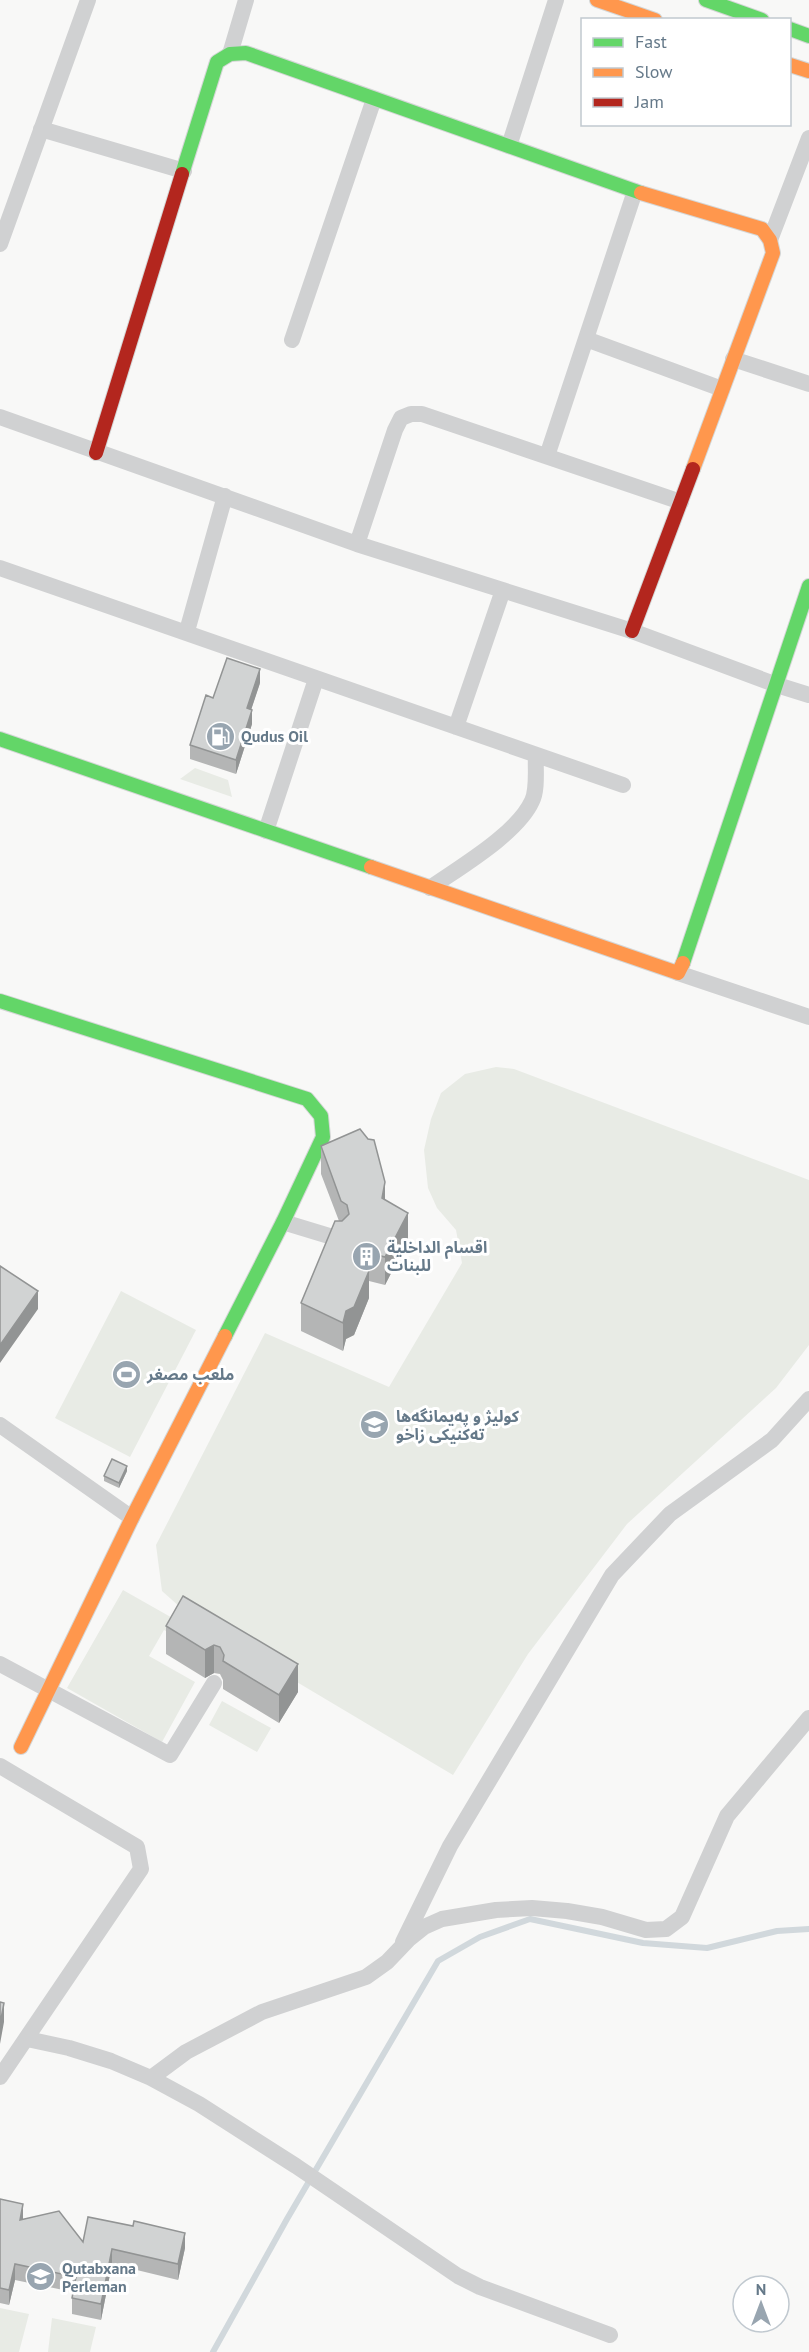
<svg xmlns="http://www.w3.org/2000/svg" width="809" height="2352" viewBox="0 0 809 2352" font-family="'PT Sans','Noto Sans Arabic',sans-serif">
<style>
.green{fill:#e8ebe5}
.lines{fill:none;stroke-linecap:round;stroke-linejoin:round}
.stream{stroke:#d1d8dc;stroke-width:6}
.fast-casing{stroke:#d4d6d6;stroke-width:16}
.slow-casing{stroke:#d4d6d6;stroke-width:16}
.jam-casing{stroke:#d4d6d6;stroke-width:16}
.street{stroke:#d0d1d2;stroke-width:16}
.fast{stroke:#63d668;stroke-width:14}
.slow{stroke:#ff974d;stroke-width:14}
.jam{stroke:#b3261e;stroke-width:14}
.wall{fill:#b4b5b5}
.shaded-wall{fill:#929494}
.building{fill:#d1d3d3;stroke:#929494;stroke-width:1.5}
.labels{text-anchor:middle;stroke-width:6;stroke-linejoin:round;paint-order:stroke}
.poi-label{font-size:16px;font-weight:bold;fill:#657989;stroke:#fff;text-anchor:start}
</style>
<rect width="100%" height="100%" fill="#f8f8f7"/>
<!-- green -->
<path class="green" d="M195,768l33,12 4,17 -52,-18z
M496,1067l18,2 295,111v165l-33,43 -149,136 -99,130 -75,121 -255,-152 -36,-32 -6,-46 109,-212 124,54 73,-124 -6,-33 -19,-22 -9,-20 -4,-38 7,-31 10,-26 24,-19z
M121,1291l75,39 -66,127 -75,-39z
M123,1590l60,34 -7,12 -12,-6 -15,26 46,26 -33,60 -95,-54z
M222,1701l49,27 -14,24 -48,-27z
M0,2308l29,6 -10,38h-19z
M52,2318l44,9 -6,25h-42z"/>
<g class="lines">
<!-- stream -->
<path class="stream" d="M213,2352l74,-133 151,-258 42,-24 50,-18 113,24 64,5 70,-17 32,-2"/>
<defs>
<path id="fast" d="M706,0l56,20
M790,29l19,7
M182,174l35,-112 13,-8 16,-1 395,140
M0,739l371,128
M683,963l126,-377
M0,1001l307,98 14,17 2,21 -40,85 -58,114"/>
<path id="slow" d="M597,0l58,20
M790,65l19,6
M641,193l121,36 8,11 3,13 -80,216
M371,867l307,106 5,-10
M21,1747l111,-229 93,-182"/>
<path id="jam" d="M96,453l86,-279
M632,631l61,-162"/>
</defs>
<!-- fast casing -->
<use href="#fast" class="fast-casing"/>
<!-- slow casing -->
<use href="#slow" class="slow-casing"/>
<!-- jam casing -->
<use href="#jam" class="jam-casing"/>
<!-- street -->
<path class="street" d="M230,54l16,-54
M41,129l143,42
M509,146l47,-146
M770,240l39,-102
M0,244l88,-244
M586,339l136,50
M292,340l82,-241
M733,359l76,25
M0,417l357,127 275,87 145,54 32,10
M547,456l88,-265
M357,544l38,-114 6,-12 10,-4h11l259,88
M0,568l623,217
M187,631l38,-135
M456,727l47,-137
M266,831l50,-152
M430,888c30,-21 87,-54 102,-87 6,-12 3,-33 4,-46
M678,973l131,44
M283,1222l56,17
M0,1425l132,93
M0,1664l170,91 44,-72
M0,1766l137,81 4,22 -141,208
M403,1942l47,-96 162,-271 58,-61 102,-74 37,-41
M27,2039l42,9 42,13 40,17 48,26 97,62 162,110 22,11 130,48
M151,2078l35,-26 76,-40 104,-35 21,-15 22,-23 15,-12 18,-8 54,-9 36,-2 35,3 35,6 44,13 20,-1 16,-12 45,-101 82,-98"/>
<!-- fast -->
<use href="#fast" class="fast"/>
<!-- slow -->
<use href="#slow" class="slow"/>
<!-- jam -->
<use href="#jam" class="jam"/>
</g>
<!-- wall -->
<path class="wall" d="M260,683l-9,27 1,14 -16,50 -46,-15v-14z
M321,1146l64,54 23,40 -23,45 -16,-4v17l-15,37 -8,4 -3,12 -42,-20v-28l38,-82 -18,-47z
M127,1471l-8,17 -15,-7v-5z
M183,1596l115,96 -19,31 -56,-34v-9l-3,-6 -6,-1 -9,5 -39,-24v-28z
M0,2199l23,20 60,23 102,6 -7,32 -66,-16 -11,56 -29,-6v-16l1,-6 -58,-12 -6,25 -9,-2z"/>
<!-- shaded-wall -->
<path class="shaded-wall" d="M260,669v14l-13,39v-14z
M252,710v14l-16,50v-14z
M385,1182v27l-3,-11z
M408,1213v27l-23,45v-28z
M369,1271v27l-15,37 -8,4 -3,12v-28l3,-12z
M38,1291v18l-38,54v-18z
M127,1466v5l-8,17v-5z
M214,1645v28l-9,5v-28z
M298,1664v28l-19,31v-28z
M4,2003v19l-4,22v-20z
M23,2204v15l-3,1z
M185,2233v15l-7,32v-16z
M112,2249v15l-11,56v-16z
M15,2264v16l-6,25v-15z"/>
<!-- building -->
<path class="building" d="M227,658l33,11 -13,39 5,2 -16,50 -46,-15 16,-50 7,3z
M360,1129l8,10 6,1 11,42 -3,16 26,15 -23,44 -19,-5 3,19 -15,36 -8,4 -3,12 -42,-20 34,-82h7l7,-7 -2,-9 -6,-4 -20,-55z
M0,1266l38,25 -38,54z
M112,1459l15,7 -8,17 -15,-7z
M183,1596l115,68 -19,31 -56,-34 1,-6 -4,-8 -6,-2 -9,5 -39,-24z
M0,2002l4,1 -4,21z
M0,2199l23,5 -3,16 39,-9 24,31 5,-25 45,9 1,-5 51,12 -7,31 -66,-15 -11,55 -29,-6 4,-21 -61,-13 -6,26 -9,-2z"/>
<!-- icons -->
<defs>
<symbol id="fuel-disc" viewBox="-11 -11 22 22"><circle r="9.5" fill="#98a5b0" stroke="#fff"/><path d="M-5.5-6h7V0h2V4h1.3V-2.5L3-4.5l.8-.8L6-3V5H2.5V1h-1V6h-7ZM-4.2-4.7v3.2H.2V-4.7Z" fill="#fff"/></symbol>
<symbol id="building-disc" viewBox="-11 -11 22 22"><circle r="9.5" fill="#98a5b0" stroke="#fff"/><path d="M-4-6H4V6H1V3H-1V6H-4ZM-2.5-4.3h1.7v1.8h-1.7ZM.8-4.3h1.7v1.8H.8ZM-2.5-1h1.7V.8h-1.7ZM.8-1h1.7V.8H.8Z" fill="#fff"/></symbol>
<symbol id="stadium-disc" viewBox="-11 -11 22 22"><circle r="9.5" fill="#98a5b0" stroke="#fff"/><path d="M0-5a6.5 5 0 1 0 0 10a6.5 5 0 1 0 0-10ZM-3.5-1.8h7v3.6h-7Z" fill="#fff"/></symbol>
<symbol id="university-disc" viewBox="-11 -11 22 22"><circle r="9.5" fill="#98a5b0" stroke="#fff"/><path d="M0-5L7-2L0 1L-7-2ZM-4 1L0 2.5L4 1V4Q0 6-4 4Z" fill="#fff"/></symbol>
<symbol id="school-disc" viewBox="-11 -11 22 22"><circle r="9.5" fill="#98a5b0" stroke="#fff"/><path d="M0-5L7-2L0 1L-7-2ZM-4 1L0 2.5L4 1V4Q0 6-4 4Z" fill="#fff"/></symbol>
</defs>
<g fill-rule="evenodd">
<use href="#fuel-disc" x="204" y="720" width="33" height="33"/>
<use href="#building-disc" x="350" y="1240" width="33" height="33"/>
<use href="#stadium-disc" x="110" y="1358" width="33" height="33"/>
<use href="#university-disc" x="358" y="1408" width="33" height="33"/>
<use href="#school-disc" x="24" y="2260" width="33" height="33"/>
</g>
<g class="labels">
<!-- poi labels -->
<g class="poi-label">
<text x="241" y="742">Qudus Oil</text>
<text x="387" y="1253">اقسام الداخلیة<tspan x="387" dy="18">للبنات</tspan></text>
<text x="147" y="1380">ملعب مصغر</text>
<text x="396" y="1422">كوليژ و په‌يمانگه‌ها<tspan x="396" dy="18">ته‌كنيكى زاخو</tspan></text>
<text x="62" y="2274">Qutabxana<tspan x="62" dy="18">Perleman</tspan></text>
</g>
</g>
<!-- legend -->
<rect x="581" y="18" width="210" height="108" fill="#ffffff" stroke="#c1c9d0" stroke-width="1.5"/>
<rect x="593" y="38" width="30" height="9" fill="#63d668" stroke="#c1c9d0" stroke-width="1.5"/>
<text x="635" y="48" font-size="18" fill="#657989">Fast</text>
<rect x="593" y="68" width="30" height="9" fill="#ff974d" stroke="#c1c9d0" stroke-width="1.5"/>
<text x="635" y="78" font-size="18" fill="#657989">Slow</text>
<rect x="593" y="98" width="30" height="9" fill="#b3261e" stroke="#c1c9d0" stroke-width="1.5"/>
<text x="635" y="108" font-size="18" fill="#657989">Jam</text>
<!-- north arrow -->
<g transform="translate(761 2304)"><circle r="28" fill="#ffffff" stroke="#c1c9d0" stroke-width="1.5"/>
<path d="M0-4.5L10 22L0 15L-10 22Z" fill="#98a5b0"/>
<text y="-9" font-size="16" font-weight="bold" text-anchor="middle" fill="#657989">N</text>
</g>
</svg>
